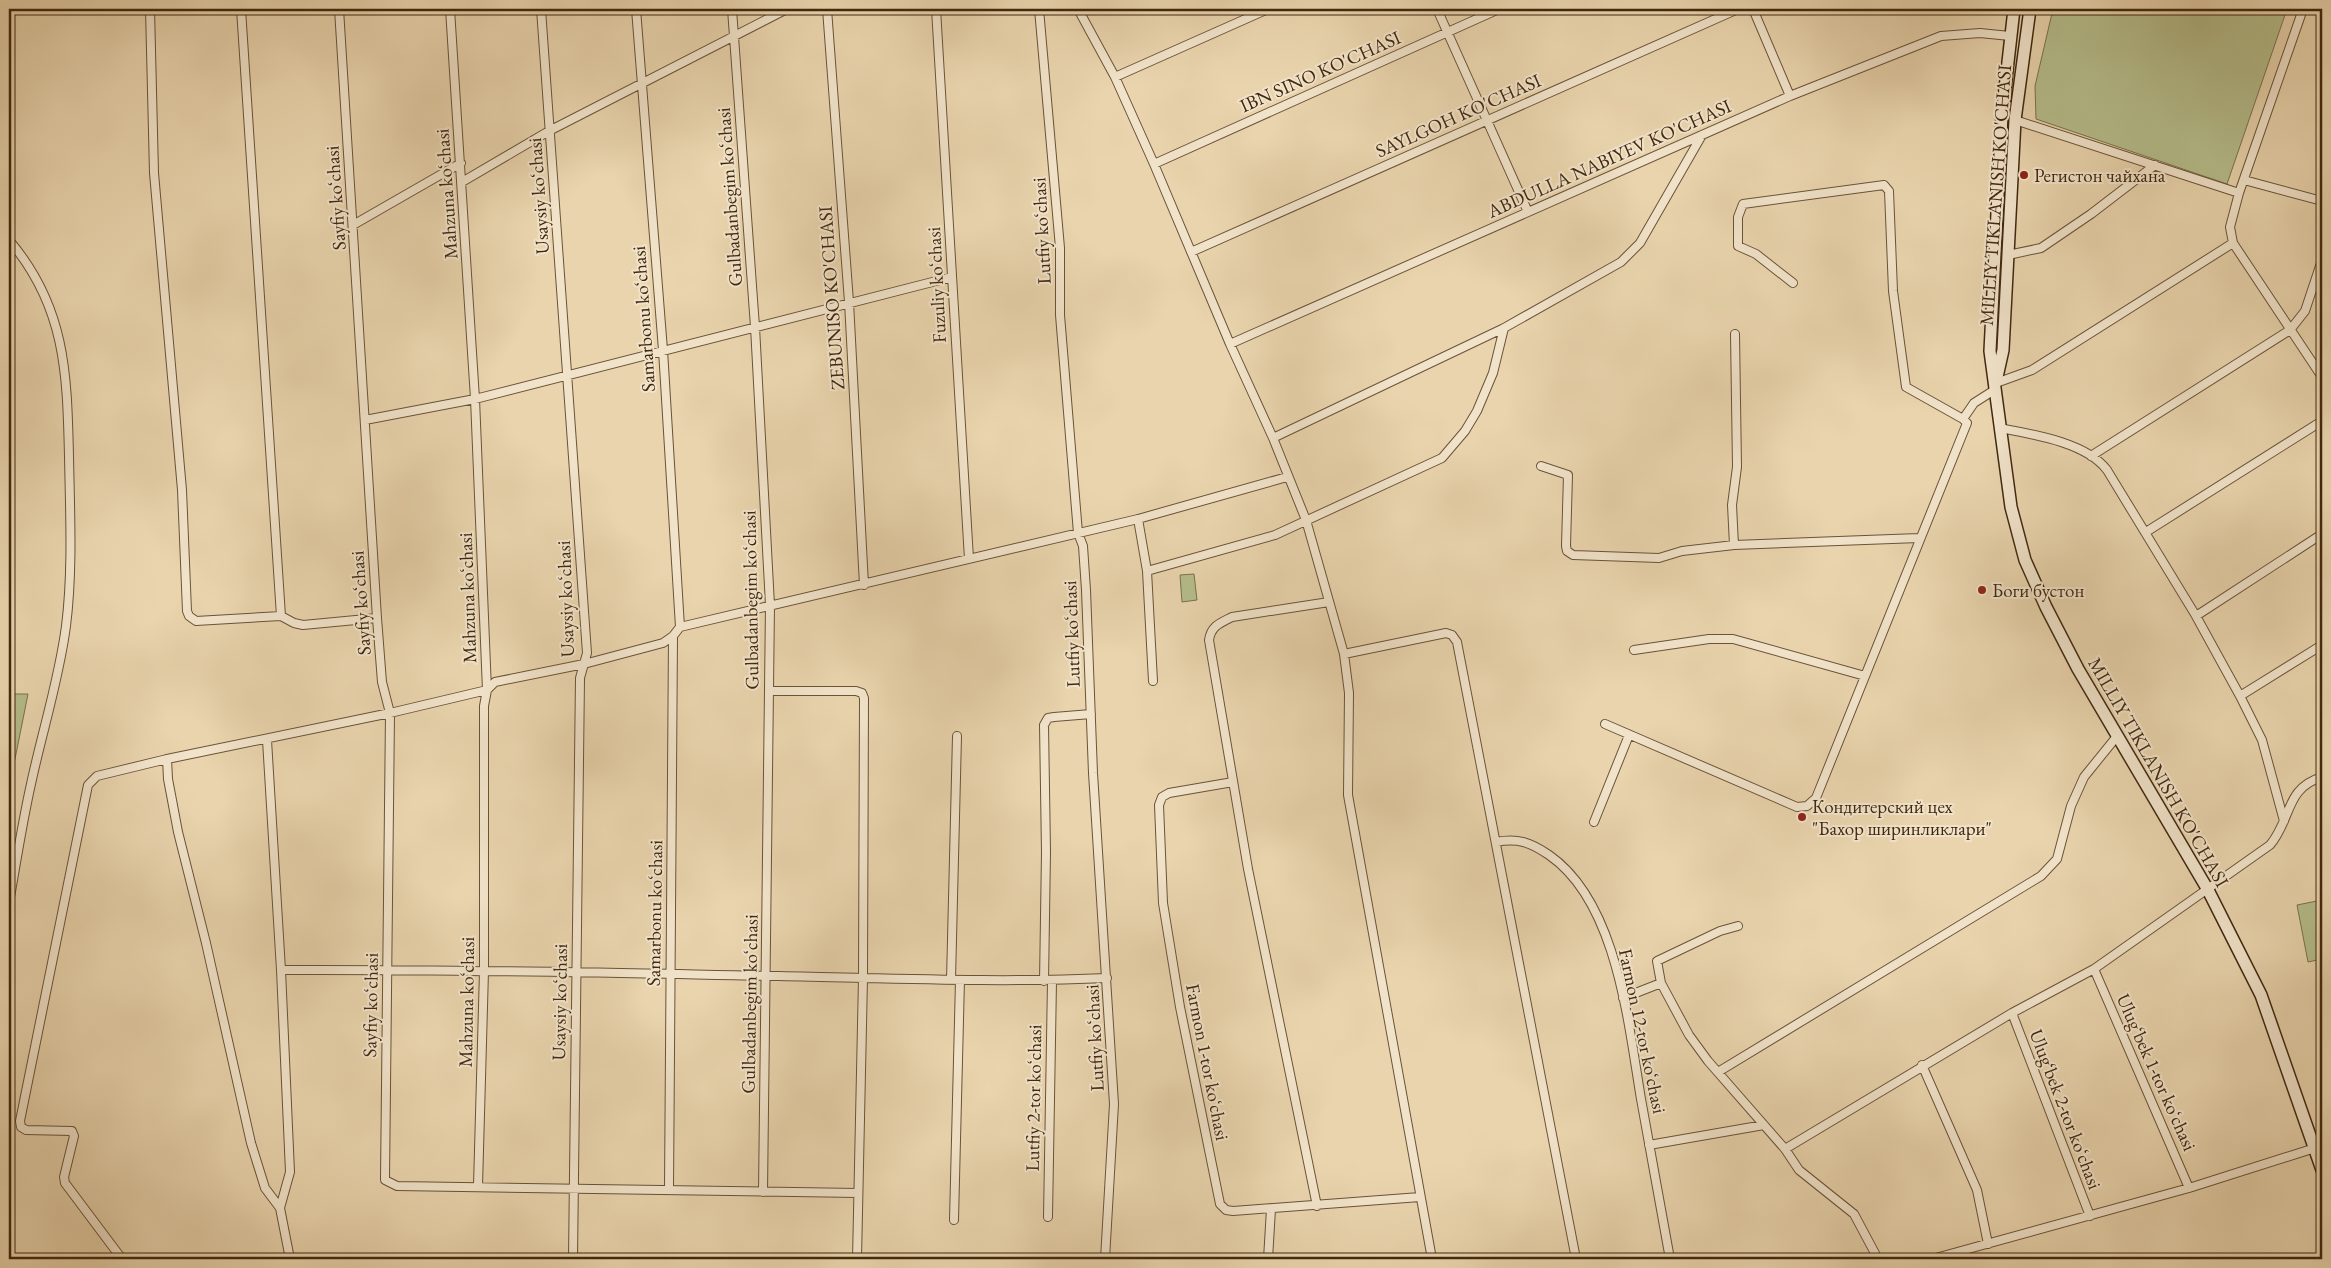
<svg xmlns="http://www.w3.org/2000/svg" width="2331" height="1268" viewBox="0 0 2331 1268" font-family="'EB Garamond',serif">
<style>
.green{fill:#b5bd8b;stroke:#7a724e}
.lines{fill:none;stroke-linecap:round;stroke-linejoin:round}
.minor-casing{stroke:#6a5337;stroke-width:10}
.secondary-casing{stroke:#402810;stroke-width:14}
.minor{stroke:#f1e3ca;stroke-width:8}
.secondary{stroke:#f1e3ca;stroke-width:11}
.poi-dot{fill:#8f2418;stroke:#f1e3ca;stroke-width:2}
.labels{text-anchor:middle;stroke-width:4;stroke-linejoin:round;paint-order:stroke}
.street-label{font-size:19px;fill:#402810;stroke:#f1e3ca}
.poi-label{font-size:19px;fill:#402810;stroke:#f1e3ca;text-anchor:start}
</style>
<rect width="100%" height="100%" fill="#e9d4ad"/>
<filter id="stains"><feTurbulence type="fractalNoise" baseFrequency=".004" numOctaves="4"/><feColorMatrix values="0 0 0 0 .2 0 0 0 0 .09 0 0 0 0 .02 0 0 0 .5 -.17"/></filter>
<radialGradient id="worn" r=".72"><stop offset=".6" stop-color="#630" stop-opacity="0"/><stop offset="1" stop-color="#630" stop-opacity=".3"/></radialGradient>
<!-- green -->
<path class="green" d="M2053,9h234l-60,175 -191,-65 -1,-33z
M1194,574l3,26 -15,2 -2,-27z
M9,694h19l-19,95z
M2322,900v59l-14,3 -11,-57z"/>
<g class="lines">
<defs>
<path id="minor" d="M150,9l4,164 28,317 5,121 2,5 7,5 85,-5 13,7 9,2 74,-7
M241,9l40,607
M339,9l38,609 5,64 8,31 -5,467 12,6 461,7
M450,9l25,390 12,291 -3,16v265l-6,215
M541,9l46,644 -7,25 -7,581
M636,9l27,341 17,277
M732,9l23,318 15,278 -7,587
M827,9l22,293 15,283
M936,9l33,550
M1039,9l21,239v67l18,218 5,13 3,44 7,183 21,331 -9,155
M1078,9l37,68 39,87 76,180 43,94 33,82 38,134 5,39 -1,102 84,464
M1437,9l91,203
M1753,9l37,87
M2303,9l-64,184 -9,34 3,16 89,134
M1115,77l153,-68
M2015,120l224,73
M1154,164l345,-155
M2244,180l78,21
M462,182l87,-51 238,-122
M353,225l108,-62
M9,240c57,67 58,134 60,216 1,57 4,114 -3,170 -7,54 -24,106 -35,158 -9,40 -15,80 -22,119
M1191,252l547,-243
M2008,255l33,-7 50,-34 64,-49
M1230,344l560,-248 151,-60 39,-3 30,3
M1996,383l36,-13 201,-127
M1963,419l11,-16 22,-14
M365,420l110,-21 477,-122
M1999,428c32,6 87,14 108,42l89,146 44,80 22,44 22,81
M1273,438l231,-110 117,-66 19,-19 62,-108
M2091,456l199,-126 15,-19 17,-51
M1541,466l27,9 -2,71 1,5 6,4 86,3 23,-7 52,-6 185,-7
M1138,519l9,52 6,110
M2146,532l176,-111
M1734,545l-2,-40 5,-38 -2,-133
M1147,571l128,-36 167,-77 23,-27 12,-20 16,-38 11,-45
M2196,616l126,-82
M1634,650l75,-11h24l132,37
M1344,654l102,-21 6,2 5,7 119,617
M769,691h87l6,2 2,5 -1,280 -6,281
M2240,696l82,-51
M1605,724l192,83 10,-1 9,-8 151,-375 -4,-4 -57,-32 -13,-96 -4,-100 -5,-6 -141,19 -5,13v29l18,8 37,29
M267,740l14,230 9,202 -10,36
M1233,782l-64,11 -7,4 -3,8 4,98 17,104 40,197 6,6 7,1 187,-14
M1594,822l35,-87
M1496,842c22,-4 34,0 53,13 68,47 79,167 92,244 10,53 19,107 29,160
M1738,926l-18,5 -63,30 4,22 28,52 19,26 77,88 14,21 55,44 24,45
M2094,969l95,219
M281,970c166,-1 332,3 498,6 110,2 219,7 328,2
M951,980l6,-244
M1044,981l2,-129 -2,-127 4,-7 6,-1 37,-3
M1623,998l38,-15
M2012,1013l78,203
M1922,1065l55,125 11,54
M1718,1072l323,-196 16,-17 14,-53 13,-29 34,-42
M1649,1145l115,-20
M1785,1149l227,-136 82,-44 176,-124c22,-26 15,-57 52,-68
M669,1190l4,-554
M1317,1206l-69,-337 -39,-229c2,-14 11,-17 23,-23l97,-15
M1048,1217l4,-236
M954,1220l6,-240
M122,1259l-57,-76 -1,-6 10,-41 -2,-5 -46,-1 -5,-3 -1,-6 68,-336 9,-9 70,-17
M290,1259l-10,-51 -15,-20 -14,-45 -45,-200 -28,-111 -10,-53 -1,-20 223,-46 97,-23 8,-8 89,-18 79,-21 10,-7 7,-9 458,-108 149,-42
M1268,1259l3,-50
M1932,1259l257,-71 126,-40"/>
<path id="secondary" d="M2014,9l-12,106 -12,236 21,156 14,53 21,47 32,62 130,221 53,105 61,175
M1997,377l6,-27 12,-230 15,-111"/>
</defs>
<!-- minor casing -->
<use href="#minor" class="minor-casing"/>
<!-- secondary casing -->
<use href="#secondary" class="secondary-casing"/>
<!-- minor -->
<use href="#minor" class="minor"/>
<!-- secondary -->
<use href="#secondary" class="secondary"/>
</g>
<!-- markers -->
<g class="poi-dot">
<circle cx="2024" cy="175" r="5"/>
<circle cx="1982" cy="590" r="5"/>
<circle cx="1802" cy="817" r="5"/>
</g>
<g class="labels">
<!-- street labels -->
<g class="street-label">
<text transform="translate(1320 71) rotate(-24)" y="7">IBN SINO KO'CHASI</text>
<text transform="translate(1458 115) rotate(-24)" y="7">SAYLGOH KO'CHASI</text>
<text transform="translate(1609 158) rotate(-24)" y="7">ABDULLA NABIYEV KO'CHASI</text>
<text transform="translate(446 194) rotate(-94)" y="7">Mahzuna koʻchasi</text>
<text transform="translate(1995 195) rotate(-86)" y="7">MILLIY TIKLANISH KO'CHASI</text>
<text transform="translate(538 196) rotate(-94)" y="7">Usaysiy koʻchasi</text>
<text transform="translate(729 197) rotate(-94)" y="7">Gulbadanbegim koʻchasi</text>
<text transform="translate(335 198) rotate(-94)" y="7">Sayfiy koʻchasi</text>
<text transform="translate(1041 231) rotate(-93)" y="7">Lutfiy koʻchasi</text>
<text transform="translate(936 285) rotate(-93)" y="7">Fuzuliy koʻchasi</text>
<text transform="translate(831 298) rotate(-94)" y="7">ZEBUNISO KO'CHASI</text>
<text transform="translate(643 319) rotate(-94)" y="7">Samarbonu koʻchasi</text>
<text transform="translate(467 598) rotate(-92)" y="7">Mahzuna koʻchasi</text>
<text transform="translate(565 599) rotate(-92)" y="7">Usaysiy koʻchasi</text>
<text transform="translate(750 600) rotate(-91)" y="7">Gulbadanbegim koʻchasi</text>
<text transform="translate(360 603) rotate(-94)" y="7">Sayfiy koʻchasi</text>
<text transform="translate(1071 634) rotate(-92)" y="7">Lutfiy koʻchasi</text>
<text transform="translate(2159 772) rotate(60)" y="7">MILLIY TIKLANISH KO'CHASI</text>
<text transform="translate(654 913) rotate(-89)" y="7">Samarbonu koʻchasi</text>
<text transform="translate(466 1002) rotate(-89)" y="7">Mahzuna koʻchasi</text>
<text transform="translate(559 1002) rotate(-89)" y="7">Usaysiy koʻchasi</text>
<text transform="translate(749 1004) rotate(-89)" y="7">Gulbadanbegim koʻchasi</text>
<text transform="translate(370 1005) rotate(-89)" y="7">Sayfiy koʻchasi</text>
<text transform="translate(1643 1031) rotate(78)" y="7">Farmon 12-tor koʻchasi</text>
<text transform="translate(1094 1038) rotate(-93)" y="7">Lutfiy koʻchasi</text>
<text transform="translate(1208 1062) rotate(79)" y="7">Farmon 1-tor koʻchasi</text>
<text transform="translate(2157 1072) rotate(66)" y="7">Ulug‘bek 1-tor koʻchasi</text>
<text transform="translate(1033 1098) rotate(-89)" y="7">Lutfiy 2-tor koʻchasi</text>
<text transform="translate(2066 1109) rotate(69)" y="7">Ulug‘bek 2-tor koʻchasi</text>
</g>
<!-- poi labels -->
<g class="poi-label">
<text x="2034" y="182">Регистон чайхана</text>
<text x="1992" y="597">Боги бустон</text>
<text x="1812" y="813">Кондитерский цех<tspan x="1812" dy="22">"Бахор ширинликлари"</tspan></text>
</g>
</g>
<!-- margin -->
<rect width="2331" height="1268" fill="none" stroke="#e9d4ad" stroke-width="30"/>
<rect x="10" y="10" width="2311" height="1248" fill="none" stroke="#402810" stroke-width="2.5"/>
<rect x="15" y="15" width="2301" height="1238" fill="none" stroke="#402810"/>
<rect width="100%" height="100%" filter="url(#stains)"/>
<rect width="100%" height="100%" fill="url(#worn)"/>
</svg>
